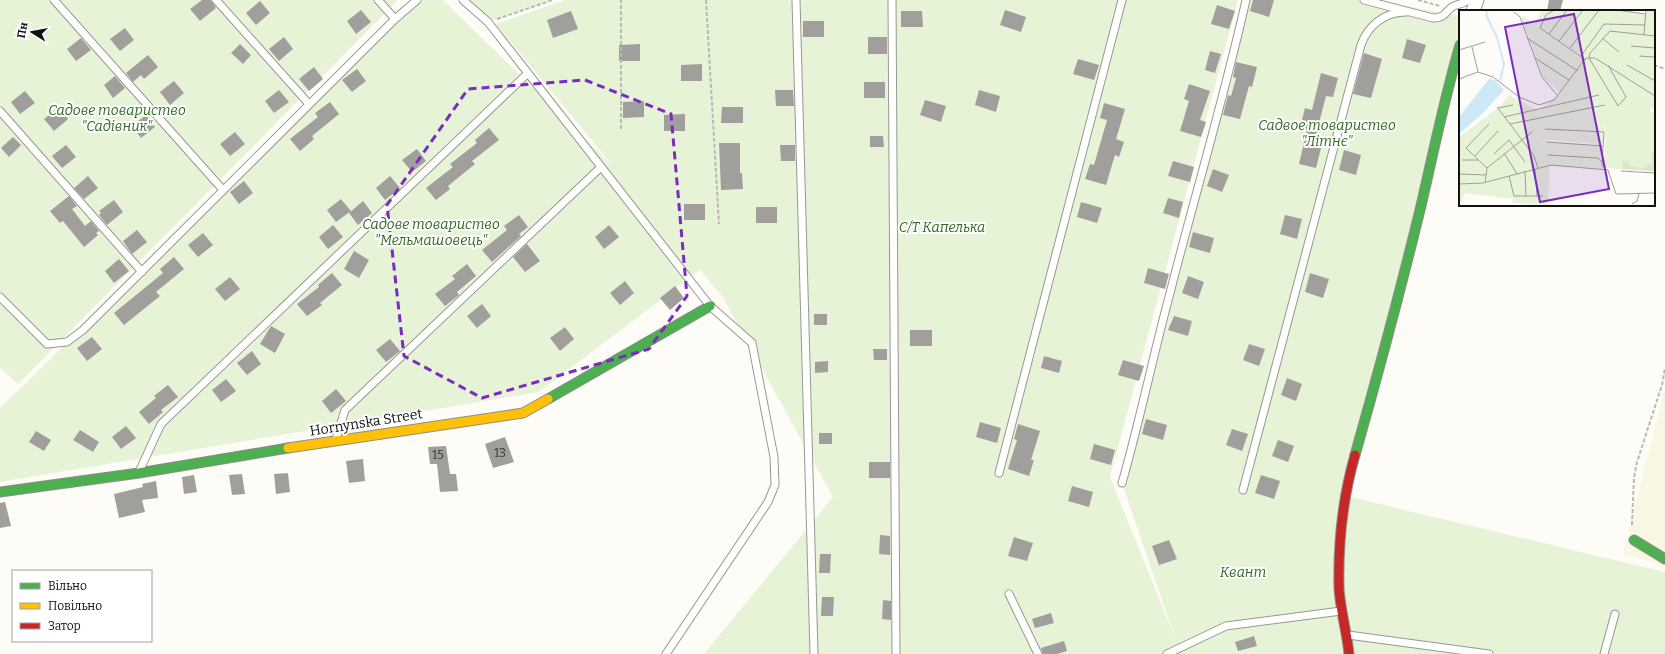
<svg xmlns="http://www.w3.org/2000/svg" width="1665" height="654" viewBox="0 0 1665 654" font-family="Bitter,serif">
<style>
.farmland{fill:#f9f7e4}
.green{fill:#e7f3d7}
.building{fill:#a19f9c}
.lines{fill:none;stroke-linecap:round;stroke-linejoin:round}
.lane-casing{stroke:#979795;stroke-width:9}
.street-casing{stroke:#979795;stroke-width:15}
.fast-casing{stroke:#8e8d8b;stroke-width:11}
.slow-casing{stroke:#8e8d8b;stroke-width:11}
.jam-casing{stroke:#8e8d8b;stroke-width:11}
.path{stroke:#b9b9b8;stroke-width:2;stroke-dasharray:4 2;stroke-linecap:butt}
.lane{stroke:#fffffe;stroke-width:7}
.street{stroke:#fffffe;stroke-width:13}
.fast{stroke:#4caf50;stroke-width:9}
.slow{stroke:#ffc107;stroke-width:9}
.jam{stroke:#c62828;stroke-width:9}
.marked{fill:none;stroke:#7b2cbf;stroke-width:3;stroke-dasharray:8 5;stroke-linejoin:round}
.labels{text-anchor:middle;stroke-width:4;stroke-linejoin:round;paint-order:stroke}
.number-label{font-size:12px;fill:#353434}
.park-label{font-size:14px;font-style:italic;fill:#2f6b1f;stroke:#fff}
.street-label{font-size:14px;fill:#111;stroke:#fff}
.inset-river{fill:none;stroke:#cde8f7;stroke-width:2}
.inset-road{fill:none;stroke:#9f9e9b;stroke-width:1}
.view{fill:#7b2cbf;fill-opacity:0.15;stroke:#7b2cbf;stroke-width:2}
.inset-edge{fill:none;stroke:#111;stroke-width:2}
</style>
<rect width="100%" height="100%" fill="#fdfcf7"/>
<!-- farmland -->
<path class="farmland" d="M1665,388v178l-42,-12z"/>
<!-- green -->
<path class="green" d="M0,0h398l-380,384 -18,-16z
M419,0h24l169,165 -116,-141 69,-24h673l-128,477 65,161 -53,-155 125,-483h126l87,16v44l-114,436 319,76v82h-961l129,-157 -111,-201 -22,-26 -161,122 -539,90v-74z
M467,0h85l-64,22z"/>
<!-- building -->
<path class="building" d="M202,0h9l5,8 -16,13 -10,-12z
M1253,0h21l-5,17 -19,-6z
M1549,0h14l-3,11h-13z
M260,1l10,12 -14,12 -10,-12z
M1217,5l18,6 -6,18 -18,-5z
M361,10l10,12 -15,12 -9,-13z
M1005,10l21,7 -5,15 -21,-7z
M571,11l7,18 -25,9 -6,-18z
M901,11h21l1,16h-22z
M803,21h21v16h-21z
M125,28l9,12 -14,11 -10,-12z
M284,37l9,12 -14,12 -10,-12z
M868,37h19v17h-19z
M81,38l10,12 -15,11 -9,-12z
M1407,39l19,6 -6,18 -18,-5z
M240,44l11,11 -8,9 -12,-11z
M640,44v17h-21v-16z
M1210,51l11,3 -6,19 -10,-3z
M1364,53l18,6 -11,39 -18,-4z
M148,55l10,12 -14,12 -3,-4 -8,7 -7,-9z
M1078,59l21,6 -5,15 -21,-6z
M1236,62l21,5 -5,20 -3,-1 -9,33 -17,-4 5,-20 3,1 5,-18 -3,-1z
M702,64v17h-21v-16z
M314,67l9,12 -14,12 -10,-12z
M357,69l9,12 -14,11 -10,-12z
M1321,73l17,5 -5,19 -7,-1 -13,50 8,2 -5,20 -17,-4 8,-34 -7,-2 5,-20 7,2z
M115,76l10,12 -12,10 -9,-13z
M174,81l10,12 -14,12 -10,-13z
M864,82h21v16h-21z
M1189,84l21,7 -10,29 6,2 -5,15 -21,-6 9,-30 -5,-2z
M279,90l10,12 -15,11 -9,-12z
M775,90h18l1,16h-18z
M979,90l21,6 -4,16 -21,-7z
M25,91l10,12 -15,11 -9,-12z
M925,100l21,6 -5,16 -21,-7z
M644,101v16l-21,1v-16z
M330,102l9,12 -27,22 2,3 -14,12 -10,-12 28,-22 -3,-4z
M1104,103l21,6 -9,30 8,3 -5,15 -4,-2 -9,30 -21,-6 5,-15 4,1 13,-45 -7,-2z
M59,107l9,12 -14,12 -10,-12z
M722,107h21v16h-22z
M685,114v17h-21v-16z
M146,115l9,12 -14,11 -9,-12z
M489,128l10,12 -27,21 3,3 -27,22 2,3 -14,11 -10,-12 27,-21 -3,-3 27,-21 -2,-3z
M235,132l10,12 -15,12 -10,-12z
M870,136h13l1,11h-14z
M13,137l8,8 -12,12 -8,-9z
M719,143h21v30h2l1,16 -22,1z
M66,145l10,12 -14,11 -10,-12z
M780,145h15v16h-14z
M417,149l9,12 -14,11 -10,-12z
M1344,150l17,5 -5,20 -17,-5z
M1173,161l21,6 -4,15 -22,-6z
M1213,169l16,6 -7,17 -15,-6z
M88,176l10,12 -14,11 -10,-11z
M390,176l10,12 -15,12 -9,-12z
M244,181l9,12 -14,11 -9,-12z
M69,196l8,10 -5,3 13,17 6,-5 8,10 -3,2 2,2 -14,12 -21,-26 -3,2 -10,-12z
M1168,198l15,4 -4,16 -16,-5z
M341,199l10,12 -15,11 -9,-12z
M114,200l9,12 -16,13 -8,-10 2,-2 -2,-2z
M363,201l9,12 -14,12 -9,-12z
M1081,202l21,6 -5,15 -20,-6z
M684,204h21v16h-21z
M756,207h21v16h-21z
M519,215l9,12 -9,7 2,2 -29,26 -10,-12 25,-20 -3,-4z
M1285,215l17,4 -5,20 -17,-5z
M333,225l10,12 -15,12 -9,-12z
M609,225l10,12 -15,12 -9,-12z
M137,230l10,12 -15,12 -9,-13z
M1193,232l21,6 -4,15 -21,-6z
M203,233l10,12 -15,12 -10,-12z
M527,244l13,17 -15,11 -12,-15z
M354,251l15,9 -10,18 -15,-9z
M174,257l10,12 -28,23 4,4 -36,29 -10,-12 49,-40 -3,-4z
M119,259l10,12 -15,12 -9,-12z
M467,264l9,12 -19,16 2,3 -14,11 -10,-12 20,-15 -3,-3z
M1148,268l21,6 -4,15 -21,-6z
M332,273l10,12 -22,18 2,2 -15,11 -10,-12 22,-17 -1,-2z
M1310,273l19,6 -6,19 -18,-6z
M1188,276l16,6 -6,17 -16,-6z
M230,277l10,12 -15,12 -10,-12z
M625,281l9,12 -14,12 -10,-12z
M675,286l9,12 -14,12 -10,-12z
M482,304l9,12 -14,12 -10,-12z
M814,314h13v11h-13z
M1174,316l18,5 -4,15 -20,-6z
M271,326l14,8 -10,19 -15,-9z
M565,327l9,12 -14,12 -10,-13z
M910,330h22v16h-22z
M92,337l10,12 -15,12 -10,-13z
M390,339l10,12 -14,11 -10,-12z
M1249,344l16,5 -6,17 -16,-6z
M873,349h14v11h-13z
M252,351l9,13 -14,11 -10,-12z
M1044,356l18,5 -3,12 -18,-5z
M1123,360l21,6 -5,15 -21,-6z
M828,361v11l-13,1v-11z
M1287,378l15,6 -6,17 -15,-6z
M226,379l10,12 -15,11 -9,-12z
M168,385l10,12 -17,13 2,2 -14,12 -10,-12 17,-14 -2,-2z
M336,389l10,12 -15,12 -9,-12z
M1146,419l21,6 -4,15 -21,-6z
M980,422l21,6 -4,15 -21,-6z
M1018,424l22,7 -9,29h3l-5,16 -21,-7 9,-29 -3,-1z
M126,426l10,12 -15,11 -9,-12z
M1232,429l16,5 -6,17 -16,-6z
M80,430l19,12 -6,10 -20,-12z
M36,431l15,9 -7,11 -15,-9z
M819,433h13v11h-13z
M505,437l9,25 -21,6 -8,-24z
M1278,440l16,6 -6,16 -16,-6z
M1094,444l21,6 -4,15 -21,-6z
M446,446l4,28h6l2,17 -18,1 -3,-28h-7l-2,-17z
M363,459l2,22 -16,2 -3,-22z
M869,462h21v16h-21z
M288,473l2,19 -14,2 -2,-20z
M242,474l3,20 -13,1 -3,-20z
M194,475l3,17 -13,2 -2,-17z
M1261,475l19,6 -6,18 -19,-6z
M156,481l2,17 -16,2 3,12 -26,6 -5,-24 29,-7 -1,-3z
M1072,486l21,6 -4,15 -21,-6z
M5,502l6,24 -11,2v-25z
M880,535l10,1v19l-11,-1z
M1014,537l19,6 -6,18 -19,-5z
M1169,540l8,19 -18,6 -7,-19z
M820,554h11l-1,19h-11z
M822,597h12l-1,19h-12z
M883,600l8,1v19l-9,-1z
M1051,613l3,10 -19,5 -3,-9z
M1254,636l3,10 -19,5 -3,-9z
M1064,641l3,10 -10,3h-14l-2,-6z"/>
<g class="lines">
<defs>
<path id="lane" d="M54,0l169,190
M216,0l93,104
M378,0l17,19
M463,0l25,22 222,284 42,37 22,114 1,28 -7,17 -102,152
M796,0l18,654
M892,0l4,654
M1364,0l69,18c14,0 13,-9 21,-12 6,-2 10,-3 15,-6
M0,111l142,161
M0,297l47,47 20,-2 16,-12 312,-311 22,-19
M336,439l9,-29 256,-243
M139,472l22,-48 367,-351
M999,473l123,-473
M1122,483c18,-63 31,-127 48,-190 25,-98 54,-195 76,-293
M1243,490l118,-445c7,-20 24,-33 45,-33
M1009,594l29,60
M1348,635l141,19
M1167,654l59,-28 115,-15
M1604,654l11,-40"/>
<path id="street" d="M1473,11l4,-11"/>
<path id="fast" d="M548,399l162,-93
M1355,455c23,-81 45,-163 65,-245 13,-55 24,-111 40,-165
M0,492l139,-19 149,-25
M1634,540l31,19"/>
<path id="slow" d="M288,448l235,-35 25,-14"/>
<path id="jam" d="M1349,654c-2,-21 -9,-46 -10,-66 -1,-44 4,-91 16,-133"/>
</defs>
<!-- lane casing -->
<use href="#lane" class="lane-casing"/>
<!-- street casing -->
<use href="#street" class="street-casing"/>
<!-- fast casing -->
<use href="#fast" class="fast-casing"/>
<!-- slow casing -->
<use href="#slow" class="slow-casing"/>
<!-- jam casing -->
<use href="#jam" class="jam-casing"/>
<!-- path -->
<path class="path" d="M706,0l13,224
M1418,0l22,6
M497,19l56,-19
M1654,65l11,4
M621,129v-129
M1632,525l2,-47 3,-16 25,-77 3,-17"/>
<!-- lane -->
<use href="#lane" class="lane"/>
<!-- street -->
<use href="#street" class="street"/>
<!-- fast -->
<use href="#fast" class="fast"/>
<!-- slow -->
<use href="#slow" class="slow"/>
<!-- jam -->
<use href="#jam" class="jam"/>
</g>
<!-- marked area -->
<path class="marked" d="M585,80l86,34 16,182 -38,53 -167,49 -78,-42 -17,-151 81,-116z"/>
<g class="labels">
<!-- number labels -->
<g class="number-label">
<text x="500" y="457">13</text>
<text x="438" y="459">15</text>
</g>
<!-- park labels -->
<g class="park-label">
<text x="117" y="115">Садове товариство<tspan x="117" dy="16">"Садівник"</tspan></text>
<text x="1327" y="130">Садвое товариство<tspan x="1327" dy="16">"Літнє"</tspan></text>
<text x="431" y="229">Садове товариство<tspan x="431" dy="16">"Мельмашовець"</tspan></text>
<text x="942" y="232">С/Т Капелька</text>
<text x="1243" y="577">Квант</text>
</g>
<!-- street labels -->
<g class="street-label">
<text transform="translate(366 422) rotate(-9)" y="5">Hornynska Street</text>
</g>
</g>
<!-- overview -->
<g transform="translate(1459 10)">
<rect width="196" height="196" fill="#fdfcf7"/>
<path d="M83,0h85l18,4 1,-4h9v100l-5,-2v4h5v59l-51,-3 2,-50 -3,26 -56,-4 -7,5 6,-3 56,3 1,24 -53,-3 -2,39 -36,-2 1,-4 -48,-6 -6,13v-69l39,-29 11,-13 30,16 21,-18 -16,-15 -22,-59 1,-3 11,8zM78,15l49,33 3,-3 -16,23 11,-19z" fill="#e7f3d7" fill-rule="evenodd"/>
<path d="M192,143h4v18l-32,-2 -1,-8h6l3,5 12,2 4,-4 6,1z" fill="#d8eac5"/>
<path d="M30,69l6,1 9,10 -21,23 -24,21v-17z" fill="#cde8f7"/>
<path class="inset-river" d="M29,0l-2,5 11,22 7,27 -4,17"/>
<path class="inset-road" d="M95,0l-8,5 -6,13 46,32M157,0l30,4M55,2l6,5 22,60 15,18M90,24l18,-24M185,24l2,-24M68,28l51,33M143,28l17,14M100,31l24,-31M172,36l24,2M13,37l6,25M111,38l29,-38M0,40l26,-8M122,46l23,-32 41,1M180,46l16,1M76,48l34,22M149,55l18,32 -8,9 -29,-48 1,-5 20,-22 45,5M168,55l28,16M19,62l15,5 26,20 20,8 15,-5 32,-42h9l60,38M0,69l19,-7M38,97l37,49 4,12M39,98l15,-3M45,107l95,-22M51,114l95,-19M86,119l59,3 -2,33 3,4M87,132l57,4M45,143l13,21M35,144l15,-14 16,22M89,145l50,3 4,4M16,146l23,-25M3,150h16M28,158l-21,-20 23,-24M76,159l2,27M66,161l1,25M162,161l34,2M1,164l26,1M50,166l5,20h29M26,173l2,-15 45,-36M0,174l24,-1 68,-18 57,5 8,24 39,-1M173,194l5,-3 2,-7"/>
<path class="view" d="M115,4l35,175 -69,13 -35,-175z"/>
<rect width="196" height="196" class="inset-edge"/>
</g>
<!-- legend -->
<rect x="12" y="570" width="140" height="72" fill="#ffffff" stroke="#a0a0a0"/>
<rect x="20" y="583" width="20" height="6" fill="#4caf50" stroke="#a0a0a0"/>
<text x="48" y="590" font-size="12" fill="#111111">Вільно</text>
<rect x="20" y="603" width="20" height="6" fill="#ffc107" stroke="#a0a0a0"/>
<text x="48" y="610" font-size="12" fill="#111111">Повільно</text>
<rect x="20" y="623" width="20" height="6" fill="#c62828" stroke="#a0a0a0"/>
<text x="48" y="630" font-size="12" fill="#111111">Затор</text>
<!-- north arrow -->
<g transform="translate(32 32) rotate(281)" stroke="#ffffff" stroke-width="3" paint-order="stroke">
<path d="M0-3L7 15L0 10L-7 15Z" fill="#111111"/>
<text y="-6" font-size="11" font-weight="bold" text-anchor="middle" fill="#111111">Пн</text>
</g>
</svg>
